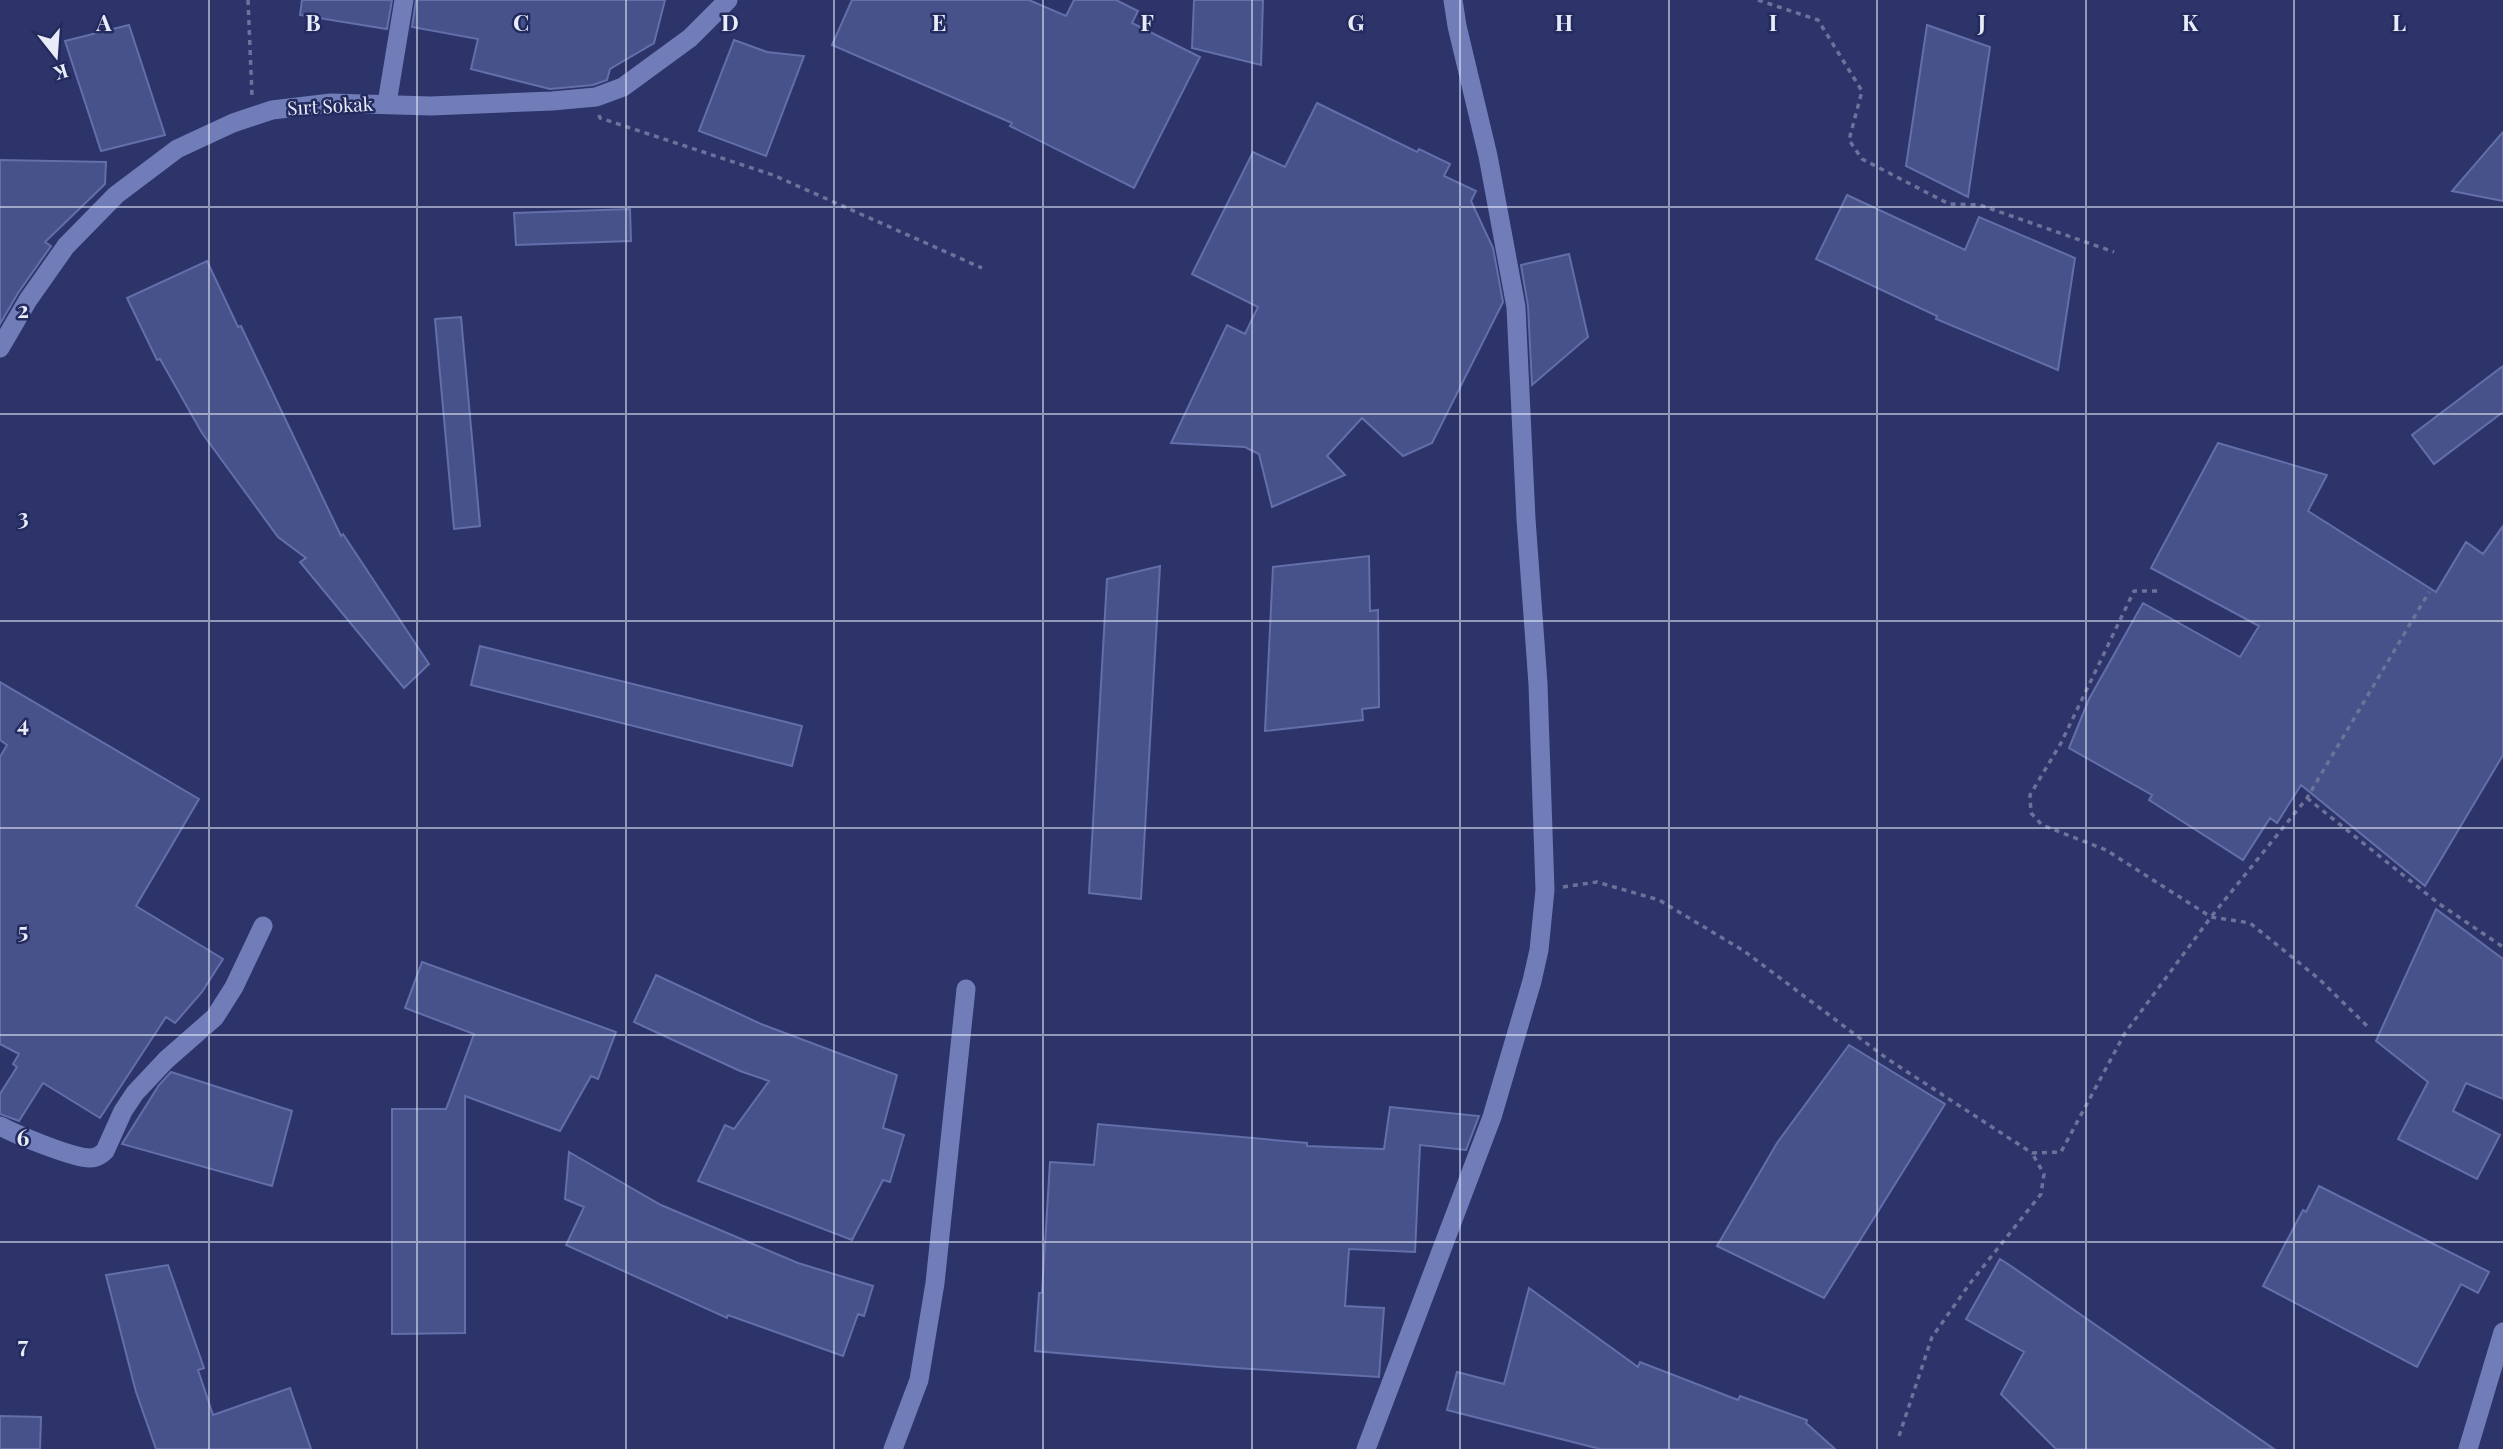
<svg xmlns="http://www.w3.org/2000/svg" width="2503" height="1449" viewBox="0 0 2503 1449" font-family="'Playfair Display',serif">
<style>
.building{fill:#47528a;stroke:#636faa;stroke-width:2}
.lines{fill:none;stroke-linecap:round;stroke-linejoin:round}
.path{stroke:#6c729a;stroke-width:3.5;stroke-dasharray:5 5;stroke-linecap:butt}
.minor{stroke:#707db9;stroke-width:19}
.grid{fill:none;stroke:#e8ecf9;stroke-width:2;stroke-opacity:0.55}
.labels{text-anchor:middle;stroke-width:5;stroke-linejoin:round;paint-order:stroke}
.street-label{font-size:19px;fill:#e8ecf9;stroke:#232a5e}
.grid-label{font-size:23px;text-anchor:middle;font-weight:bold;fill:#e8ecf9;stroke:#232a5e;stroke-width:5;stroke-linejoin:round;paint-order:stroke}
</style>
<rect width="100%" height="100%" fill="#2d346a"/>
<!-- building -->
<path class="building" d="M302,0h90l-5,29 -87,-14z
M416,0h249l-11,43 -44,26 -3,11 -14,5 -43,4 -79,-20 7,-30 -66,-12z
M852,0h177l37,16 8,-16h42l22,11 -6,12 68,34 -66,131 -124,-62 2,-3 -180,-78z
M1194,0h69l-2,65 -69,-17z
M129,25l36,110 -64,16 -36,-110z
M1927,25l63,22 -22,150 -62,-31z
M734,40l33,12 37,4 -38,100 -67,-25z
M1317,103l100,49 2,-3 31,15 -6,12 32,15 -5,10 22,47 10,54 -71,141 -29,13 -41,-38 -35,38 18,19 -73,32 -13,-53 -14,-7 -74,-4 56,-118 18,9 13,-27 -66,-33 61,-122 32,15z
M2503,132v69l-51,-10z
M0,160l106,2 -1,22 -60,58 6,4 -33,47 -18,31z
M1847,195l118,55 14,-33 96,41 -17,112 -122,-51 1,-3 -121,-57z
M630,209l1,32 -115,4 -2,-32z
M1569,254l19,83 -56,48 -4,-79 -7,-41z
M207,261l31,66 3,-1 100,210 2,-2 86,130 -25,24 -104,-126 6,-4 -28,-21 -76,-104 -42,-74 -3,1 -30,-62z
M461,317l19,209 -26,3 -19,-210z
M2503,366v46l-69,52 -22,-29z
M2218,443l109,32 -19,36 128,81 30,-50 17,12 20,-28v229l-78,131 -124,-101 -24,38 -7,-5 -27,42 -94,-60 3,-5 -83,-47 20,-49 54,-96 97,54 19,-31 -108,-58z
M1369,556l1,55 8,-1 1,97 -17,2 1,11 -98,11 8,-164z
M1160,566l-19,333 -52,-6 18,-314z
M480,646l322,80 -10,40 -321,-81z
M0,682l199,117 -63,107 87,53 -21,33 -27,31 -9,-6 -66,101 -57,-35 -24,38 -19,-7v-20l17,-27 -4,-3 6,-10 -19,-10v-287l7,-12 -7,-5z
M2436,909l67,50v140l-37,-16 -13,28 47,24 -23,44 -79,-40 30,-57 -52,-41z
M422,962l194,70 -18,47 -7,-3 -31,55 -95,-35v237l-73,1v-225h54l28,-75 -69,-26z
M656,975l105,49 136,51 -14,53 21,7 -14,47 -7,-2 -31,60 -154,-59 27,-56 9,4 35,-48 -29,-10 -106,-49z
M1849,1045l96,59 -121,194 -107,-52 60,-103z
M171,1072l121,39 -20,75 -150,-42 37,-59z
M1390,1107l89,9 -13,34 -46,-5 -5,107 -66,-3 -4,57 39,2 -5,69 -160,-10 -184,-16 4,-58h3l8,-131 44,3 4,-41 209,19v3l77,3z
M569,1152l92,53 137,58 75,23 -9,30 -6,-2 -15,42 -115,-41 -1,3 -161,-73 18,-38 -19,-8z
M2319,1186l170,86 -11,21 -17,-9 -44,83 -154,-81 40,-76 3,2z
M2000,1259l8,5 266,185h-218l-55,-55 23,-42 -58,-33z
M168,1265l36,103 -6,2 15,45 77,-27 21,61h-155l-20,-57 -30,-117z
M1529,1288l109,79 2,-5 98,38 2,-4 67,24 -1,3 29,26h-235l-153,-39 10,-38 47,12z
M0,1416l41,1 -1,32h-40z"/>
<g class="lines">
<!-- path -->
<path class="path" d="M248,0l4,96
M1758,0l60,20 44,71 -13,49 13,19 87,45 31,1 134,47
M599,115l1,3 173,57 209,93
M2157,591h-23l-73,152 -31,52 1,18 11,12 64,25 105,67 39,6 69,56 48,47
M2307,798l131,105 65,44
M1563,887l34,-5 62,18 85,51 145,109 143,93 29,-1 64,-119 86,-116 96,-119 122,-206
M1899,1436l33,-99 39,-55 70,-88 3,-20 -12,-21"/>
<!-- minor -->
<path class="minor" d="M387,103l17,-103
M0,348l28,-48 38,-54 50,-51 61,-46 56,-26 39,-13 59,-7 100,3 121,-5 44,-4 27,-10 67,-49 38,-38
M0,1126c17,9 73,32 90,32 7,0 11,-3 15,-7l18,-40 12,-18 31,-33 49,-43 19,-30 29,-61
M893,1449l26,-69 16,-97 31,-294
M1366,1449l126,-332 40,-136 7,-31 6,-60 -7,-206 -12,-165 -10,-212 -28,-151 -31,-130 -4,-26
M2468,1449l35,-117"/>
</g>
<!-- grid -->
<path class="grid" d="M209,0v1449M417,0v1449M626,0v1449M834,0v1449M1043,0v1449M1252,0v1449M1460,0v1449M1669,0v1449M1877,0v1449M2086,0v1449M2294,0v1449M0,207h2503M0,414h2503M0,621h2503M0,828h2503M0,1035h2503M0,1242h2503"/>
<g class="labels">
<!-- street labels -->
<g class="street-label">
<text transform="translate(330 106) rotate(-3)" y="7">Sırt Sokak</text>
</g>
</g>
<g class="grid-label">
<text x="104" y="31">A</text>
<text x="313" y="31">B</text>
<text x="521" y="31">C</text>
<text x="730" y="31">D</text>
<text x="939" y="31">E</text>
<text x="1147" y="31">F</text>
<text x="1356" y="31">G</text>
<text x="1564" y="31">H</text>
<text x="1773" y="31">I</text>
<text x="1982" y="31">J</text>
<text x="2190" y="31">K</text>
<text x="2399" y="31">L</text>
<text x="23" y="318">2</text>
<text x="23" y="525">3</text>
<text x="23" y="732">4</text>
<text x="23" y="939">5</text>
<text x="23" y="1146">6</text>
<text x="23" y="1353">7</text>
</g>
<!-- north arrow -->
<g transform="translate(56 56) rotate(163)" stroke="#232a5e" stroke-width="5" paint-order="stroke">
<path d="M0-5L12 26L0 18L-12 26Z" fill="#e8ecf9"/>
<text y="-10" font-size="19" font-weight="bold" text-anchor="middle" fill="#e8ecf9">K</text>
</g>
</svg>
